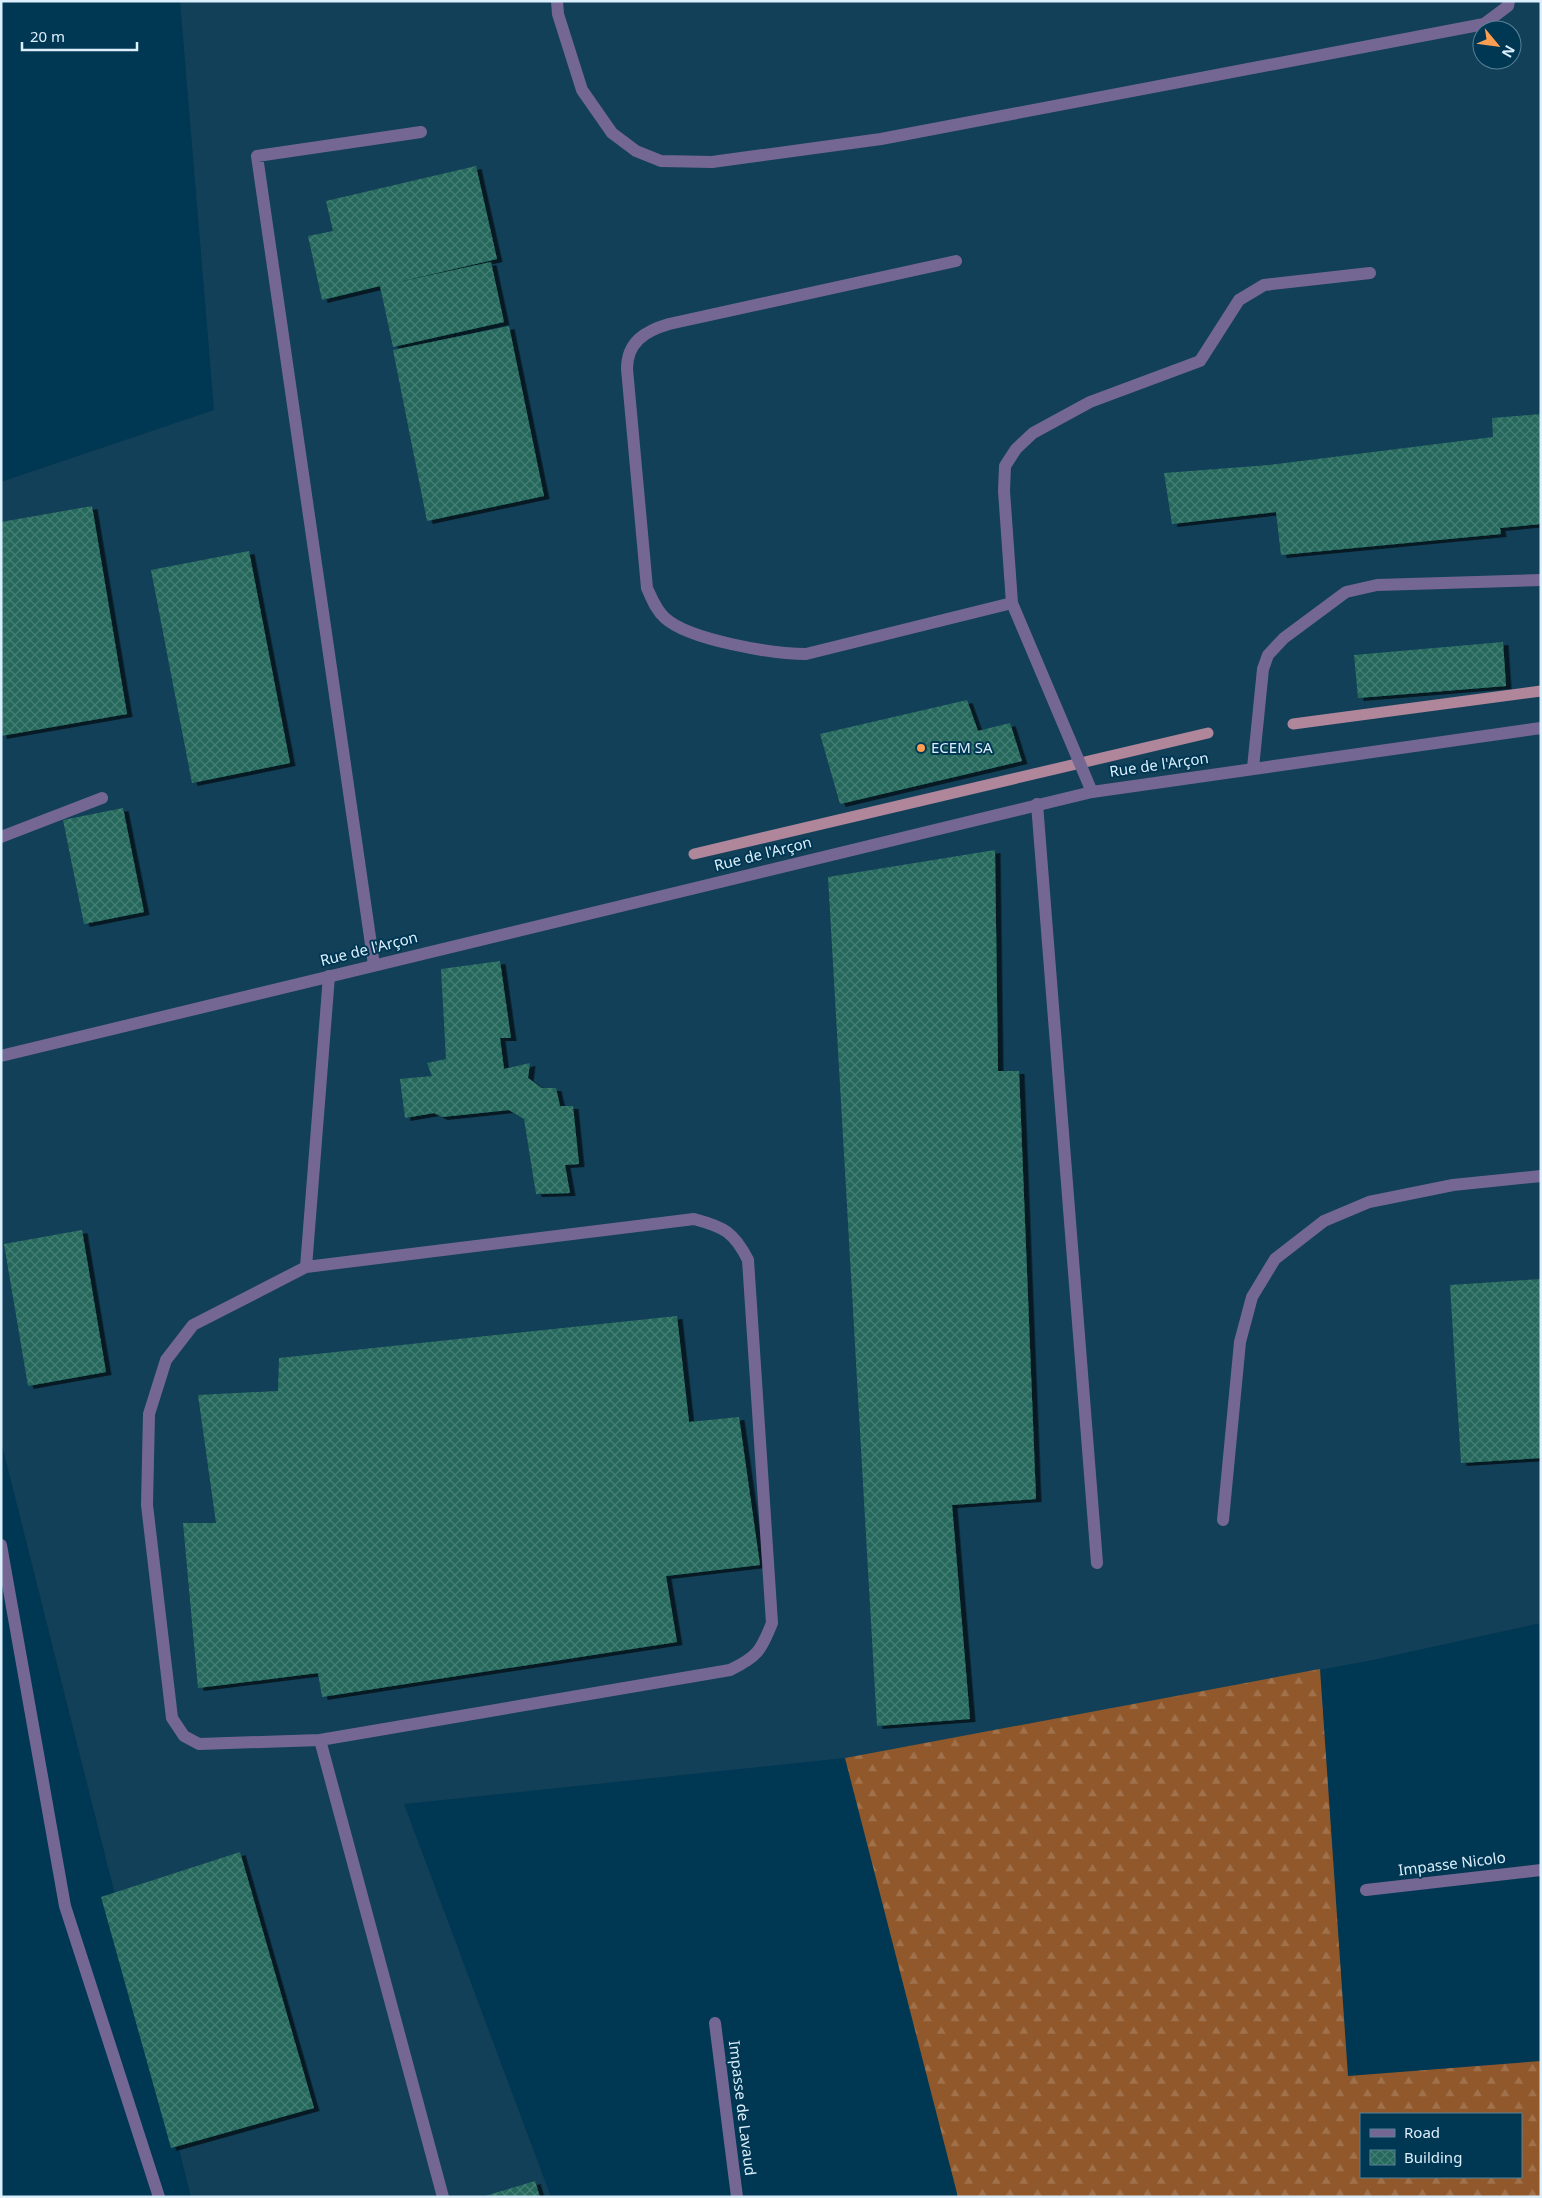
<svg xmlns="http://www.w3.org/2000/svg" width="1542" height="2198" viewBox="0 0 1542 2198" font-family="'Noto Sans',sans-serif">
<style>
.built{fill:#124058;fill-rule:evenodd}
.forest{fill:url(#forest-firs);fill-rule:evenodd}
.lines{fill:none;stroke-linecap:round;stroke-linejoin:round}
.stream{stroke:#b0869b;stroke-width:11}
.building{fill:url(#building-cross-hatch);filter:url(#shadow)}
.service{stroke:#756794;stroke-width:12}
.minor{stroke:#756794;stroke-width:12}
.poi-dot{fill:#fb9e51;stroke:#003753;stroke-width:2}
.labels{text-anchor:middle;stroke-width:4;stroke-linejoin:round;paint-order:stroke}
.poi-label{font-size:15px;fill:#dbeffd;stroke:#003753;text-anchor:start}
.street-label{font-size:15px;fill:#dbeffd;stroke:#003753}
</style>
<defs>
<pattern id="forest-firs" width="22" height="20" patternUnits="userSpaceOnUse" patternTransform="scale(1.25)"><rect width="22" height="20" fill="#91592b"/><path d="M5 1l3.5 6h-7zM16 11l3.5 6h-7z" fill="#a0714b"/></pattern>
<pattern id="building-cross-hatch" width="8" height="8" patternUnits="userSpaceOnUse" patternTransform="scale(1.25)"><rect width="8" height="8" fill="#25695c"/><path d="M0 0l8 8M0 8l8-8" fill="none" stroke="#447f74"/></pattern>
<filter id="shadow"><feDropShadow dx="5.5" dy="3" stdDeviation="0" flood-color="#0009"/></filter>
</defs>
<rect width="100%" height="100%" fill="#003753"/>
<!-- built -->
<path class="built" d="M180,1h1361v1622l-168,37 -528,98 -441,46 147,393h-360l-190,-756v-959l213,-72zM1482,30h30v30h-30z"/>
<!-- forest -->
<path class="forest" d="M1320,1669l28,407 193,-15v136h-583l-113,-439zM1361,2114h160v63h-160z"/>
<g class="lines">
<!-- stream -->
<path class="stream" d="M1293,724l248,-33
M694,854l514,-121"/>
</g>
<!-- building -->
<path class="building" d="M476,166l21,93 -103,24 97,-21 13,60 -111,25 -13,-61 -58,14 -14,-64 25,-5 -7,-30z
M509,326l35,170 -117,25 -34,-171z
M1541,414v110l-41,4 1,6 -220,21 -5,-43 -104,12 -8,-51 105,-8 224,-28 -1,-19z
M92,506l35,208 -126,22v-214z
M249,551l41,212 -98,20 -41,-213z
M1503,642l3,44 -148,12 -4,-43z
M967,700l11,31 32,-8 12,38 -182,43 -20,-70z
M123,808l21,104 -60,12 -21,-104z
M995,850l3,221h21l17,428 -84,6 18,214 -93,7 -49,-849z
M500,961l11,77h-11l4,31 26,-6 -2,15 14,10h14l4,18h13l6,58 -14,1 5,28 -34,1 -12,-75 -15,-9 -67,7 -8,-4 -29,5 -5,-39 32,-3 -5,-13 19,-4 -5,-90z
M82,1230l24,142 -78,14 -24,-142z
M1541,1279v179l-80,5 -11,-178z
M677,1316l12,106 50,-5 21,148 -94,11 11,66 -355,55 -4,-24 -120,15 -15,-165h33l-18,-128 80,-4 1,-33z
M240,1852l74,256 -143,40 -70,-251z
M535,2181l5,16h-55v-1z"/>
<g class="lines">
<!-- service -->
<path class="service" d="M956,261l-287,63c-24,7 -42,18 -42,45l20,219c5,11 9,22 18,30 24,22 108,36 141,36l206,-51 80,189
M1012,603l-8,-112 1,-25 11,-17 17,-16 57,-31 110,-41 39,-61 25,-15 106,-12
M1253,768l10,-99 5,-14 16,-17 62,-46 31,-7 164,-5
M1037,804l60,759
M1,837l101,-39
M374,965l-117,-809 164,-24
M306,1267l-113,58 -27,35 -17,54 -2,91 25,213 12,18 15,8 121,-4 123,457
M1223,1520l17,-178 12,-45 23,-38 49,-38 45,-19 84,-17 88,-9
M320,1740l410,-70c27,-13 31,-19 42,-47l-24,-363c-14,-28 -24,-33 -54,-41l-388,48 23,-291"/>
<!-- minor -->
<path class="minor" d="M557,1l1,13 24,76 30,43 24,18 25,10 51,1 169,-23 603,-115 24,-18 1,-5
M1,1056l1091,-264 449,-64
M1,1545l64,361 94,291
M1366,1890l175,-20
M715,2023l22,174"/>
</g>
<!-- markers -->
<circle class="poi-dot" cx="921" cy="748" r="5"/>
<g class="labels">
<!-- poi labels -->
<g class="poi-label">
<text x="931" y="753">ECEM SA</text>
</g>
<!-- street labels -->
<g class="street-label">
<text transform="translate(1159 765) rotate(-8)" y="5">Rue de l'Arçon</text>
<text transform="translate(763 854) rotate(-14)" y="5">Rue de l'Arçon</text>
<text transform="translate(369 949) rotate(-14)" y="5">Rue de l'Arçon</text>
<text transform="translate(1452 1864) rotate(-7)" y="5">Impasse Nicolo</text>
<text transform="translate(742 2108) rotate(83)" y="5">Impasse de Lavaud</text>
</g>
</g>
<!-- border -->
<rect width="1542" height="2198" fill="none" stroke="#dbeffd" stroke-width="5"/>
<!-- legend -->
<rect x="1360" y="2113" width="162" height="65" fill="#003753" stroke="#588197"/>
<rect x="1370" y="2129" width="25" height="8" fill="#756794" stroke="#588197"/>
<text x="1404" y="2138" font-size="15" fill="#dbeffd">Road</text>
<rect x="1370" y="2150" width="25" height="15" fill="url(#building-cross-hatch)" stroke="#588197"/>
<text x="1404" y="2163" font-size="15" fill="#dbeffd">Building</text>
<!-- north arrow -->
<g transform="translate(1497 45) rotate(119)"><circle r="24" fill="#003753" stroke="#588197"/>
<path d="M0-4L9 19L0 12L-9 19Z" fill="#fb9e51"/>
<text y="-8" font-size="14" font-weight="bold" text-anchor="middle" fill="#dbeffd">N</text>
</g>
<!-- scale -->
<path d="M22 42v8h115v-8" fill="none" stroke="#dbeffd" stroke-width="2.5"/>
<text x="30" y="42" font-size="15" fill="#dbeffd" stroke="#003753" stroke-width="4" paint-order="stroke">20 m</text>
</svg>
